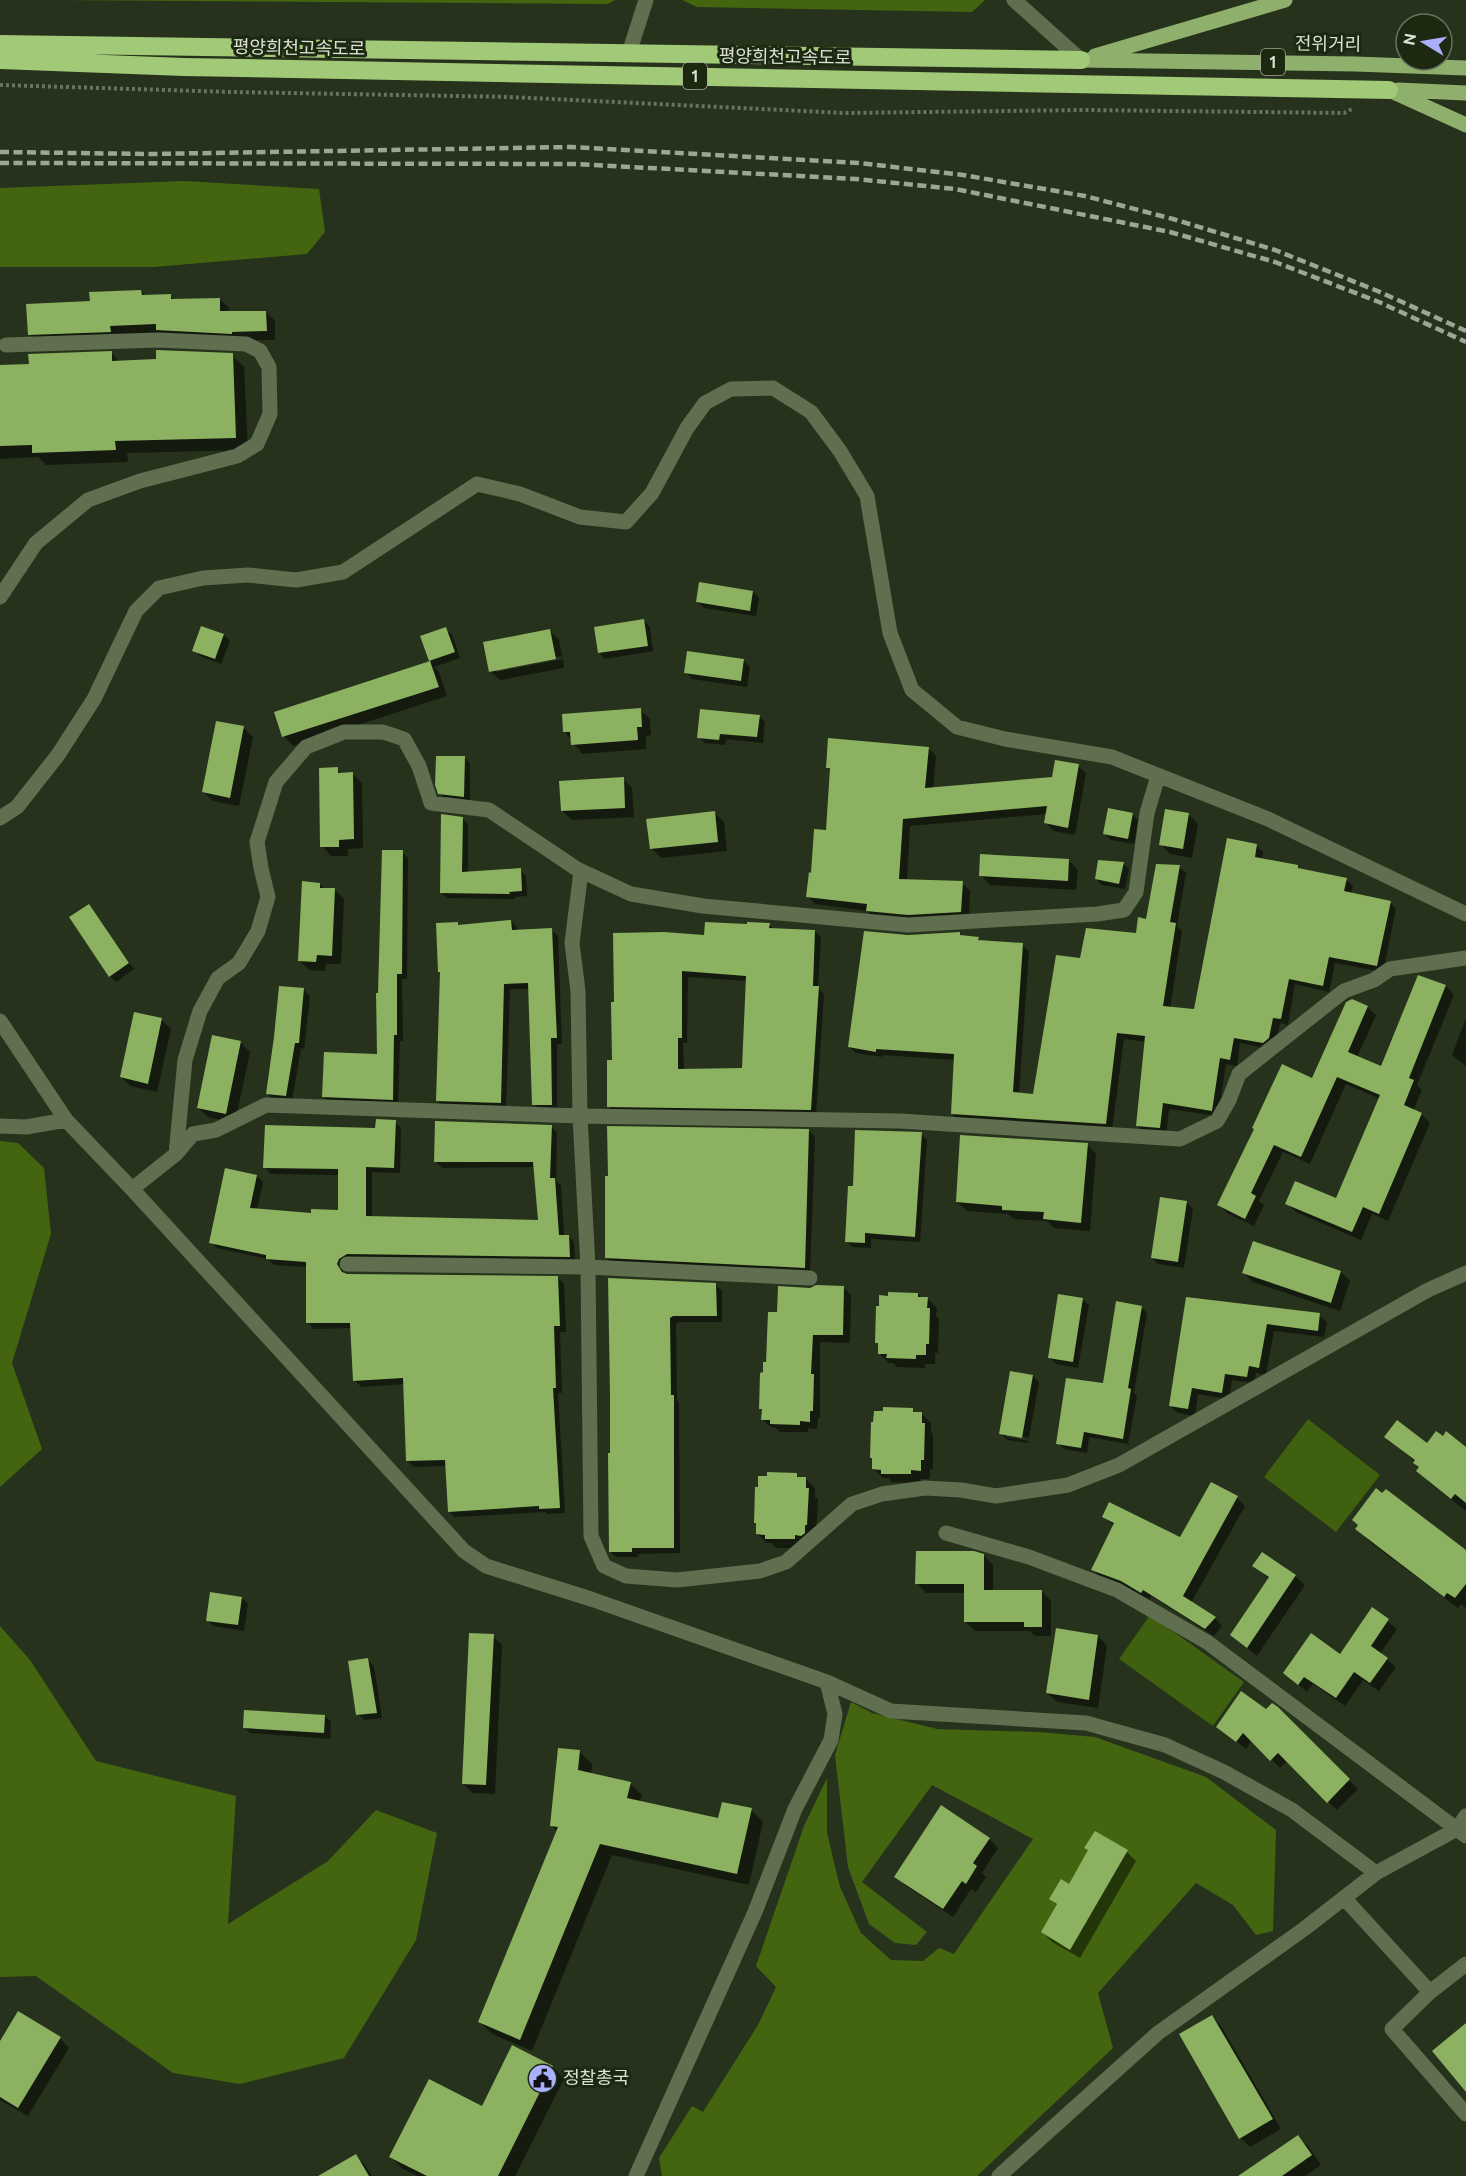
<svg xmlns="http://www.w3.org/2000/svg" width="1466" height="2176" viewBox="0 0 1466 2176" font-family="Ubuntu,'Noto Sans KR',sans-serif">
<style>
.green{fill:#3f600e}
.forest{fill:#436510}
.shadow{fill:#0007;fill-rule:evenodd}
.building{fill:#8bb161;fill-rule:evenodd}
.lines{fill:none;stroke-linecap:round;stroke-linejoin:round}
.path{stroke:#69735f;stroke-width:4;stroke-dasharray:3 3;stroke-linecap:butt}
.minor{stroke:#5f6f4f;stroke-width:15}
.major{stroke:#8faf6d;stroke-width:15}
.highway{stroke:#a2c978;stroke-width:18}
.rail{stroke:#9da695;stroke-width:4.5;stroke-dasharray:9 4.5;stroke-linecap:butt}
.labels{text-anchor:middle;stroke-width:6;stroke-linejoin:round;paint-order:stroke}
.shield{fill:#1d2811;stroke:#a2aa9a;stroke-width:1.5}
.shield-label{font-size:16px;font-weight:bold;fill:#dbe2d4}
.street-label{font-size:18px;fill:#dbe2d4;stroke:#1d2811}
.poi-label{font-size:18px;fill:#dbe2d4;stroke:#1d2811;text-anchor:start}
</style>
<rect width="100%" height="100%" fill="#26321b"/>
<!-- green -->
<path class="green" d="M1308,1419l72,56 -44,57 -72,-55z
M1150,1615l94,67 -31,44 -94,-67z"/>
<!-- forest -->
<path class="forest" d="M54,0h561l-7,4z
M682,0h303l-13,12 -275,-5z
M184,181l135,8 6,43 -18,22 -153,13h-154v-79z
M0,1141l18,2 26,25 7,66 -39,129 30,86 -42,38z
M0,1626l30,34 66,101 140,35 -8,128 100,-63 48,-51 61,23 -21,107 -72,118 -104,26 -67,-11 -137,-97 -36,1z
M851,1702l21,11 65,16 102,3 56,5 111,40 70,53 -3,101 -17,4 -23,-30 -37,-22 -98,110 15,55 -136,128h-315l-3,-18 33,-52 11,6 55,-87 18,-38 -20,-21 48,-140 23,-48v55l13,54 21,46 30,27 32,1 16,-13 15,6 79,-115 -101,-54 -70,97 65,50 -11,13 -21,-2 -26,-19 -21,-57 -13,-112z"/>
<!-- shadow -->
<path class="shadow" d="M141,291l5,5h24l5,4 45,-1 9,9v5l37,-1 9,9v19l-236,3 -9,-9 61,-32z
M111,353l9,9 112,-7 12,12 4,83 -121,3 1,9 -82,3 -8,-8 -38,2v-92l30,-1z
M753,592l6,6 -3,18 -52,-8 -7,-6z
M644,621l6,6 3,24 -48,8 -6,-6z
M202,627l22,8 6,6 -9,23 -21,-8 -6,-6z
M446,629l6,6 8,23 -26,9 5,5 8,24 -154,50 -9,-10 -8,-24 156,-50 -2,-2z
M550,631l9,9 3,16 -66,13v3l67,-13 1,9 -64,12 -10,-9z
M744,661l6,6 -3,20 -55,-8 -6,-6z
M640,710l10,9 1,16 -5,1v13l-64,5 -17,-22z
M759,716l6,6 -2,21 -37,-4 -1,6 -20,-2 -6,-6z
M243,727l10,10 -14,69 -26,-5 -9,-9z
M928,748l8,8 -3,33 120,-10 25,-13 8,7 -11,62 -22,-4 -7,-8 1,-9 -137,12 -3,55 55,2 8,8 -1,28h-94l-8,-8 -52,-7 -7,-8 19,-65 4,-61 -3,-3z
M464,757l6,6v39l-24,-2 -6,-7z
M337,769l5,5h11l9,9 1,65 -15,1v7h-17l-9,-10z
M623,779l9,9 2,29 -62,3 -10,-9z
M1167,811l22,4 9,9 -6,34 -22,-4 -9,-10z
M714,813l10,9 3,29 -66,7 -10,-10z
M1132,814l6,6 -4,24 -23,-4 -6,-6z
M462,818l6,6v49l52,-3 6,6 1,20 -12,1v2l-68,-1 -6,-6z
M1257,846l6,6 -1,8 36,7 4,4 44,9 7,6 -2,8 39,8 6,7 -13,63 -48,-9 -6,29 -34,-8 -7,41 -8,-2 -4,21 -6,5 -30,-6 -3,23 -11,-2 -8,52 -49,-7 -3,25 -22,-2 -7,-6 9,-84 -22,-3 -12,91 -153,-9 -7,-7 3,-54 -73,-5v2l-26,-4 -7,-6 59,-111 52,-3 3,4 15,1 4,4 40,3 7,6 -10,143 16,2 46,-136 56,-25 43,-68 6,6 -9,53 5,5 -12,78 25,2z
M402,852l6,6 -1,121h-5l1,62h-3l-2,64 -68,-2 -6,-6 55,-41z
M1068,860l10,10 -2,20 -86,-5 -9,-10z
M1123,863l6,6 -4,20 -23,-4 -6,-6z
M320,884l5,5 10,1 9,9 -3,65h-15l-1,7 -16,-1 -10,-10z
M89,906l45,63 -18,13 -6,-6z
M511,921l6,6v5l34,-2 7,6 4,108h-5v67l-17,-1 -6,-6 -5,-115h-19l-4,120 -62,-2 -6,-6 3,-127 -2,-3 19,-47 2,2z
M769,924l5,6 41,1 6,6 -3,51 6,6 -8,121 -201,-3 -6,-6 6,-103 91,-67zM688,977l59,4 -4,89h-59l-1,-27h4z
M1419,977l27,9 8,9 -37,90 5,5 -9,21 8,3 9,9 -42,98 -16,-7 -11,26 -65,-28 -9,-9 50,-3 43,-101 -34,-15 -36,80 -27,-12 -24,49 5,4 -10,21 -27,-13 -8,-8 148,-198 9,8 -19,42 25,11z
M304,990l6,6 -6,53 -3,-1 -9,53 -19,-2 -6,-6z
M135,1014l27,6 9,9 -14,63 -26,-6 -10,-9z
M1466,1018v48l-14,-11z
M240,1042l10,10 -15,71 -27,-6 -10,-9z
M395,1122l6,6 -1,45 -28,-1v46l167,4 -4,-55 -93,1 -6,-6 115,-36 6,7 -1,48 5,4 3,51h4l6,6 1,21 -230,2 -2,7 1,3 214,3 6,6 2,48h-6l2,61h-4l7,120 -18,1 -2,-2 -90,5 -6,-6 -2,-45 -34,1 -6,-7 -2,-76 -44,3 -6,-7 -3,-52 -38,1 -6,-6 -1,-56 -33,-2 -6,-6 -51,-11 -6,-6 46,-66 6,6 -6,28 55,4 27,-3v-36l-68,-1 -6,-6 112,-38z
M809,1131l6,6 -5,136 -198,-9 -6,-7z
M921,1134l6,6 -7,102 -49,-3v9l-19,-1 -6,-6 8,-53z
M1087,1144l9,10 -6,77 -36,-3 -7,-7 -34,-2 -5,-5 -41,-3 -10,-9z
M1187,1203l6,6 -9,59 -26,-4 -6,-6z
M1341,1272l9,9 -10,30 -87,-29 -9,-9z
M609,1279l107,6 6,6v31h-42l-4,2 1,76 2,3 1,150 -42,1v3h-22l-6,-6 1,-96z
M843,1287l8,8 -1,48 -30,-1v76h-2l-1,11 -9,-1v4h-28l-4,-4 -5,-1 -8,-7v-9l-2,-2 3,-35 15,-60 31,-25z
M918,1294l4,4h5l10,10 -1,8 3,3 -1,34h-3v11h-10v4l-28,-1 -4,-4h-4l-10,-10v-8l-2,-3z
M1187,1298l132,17 8,7 -3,15 -50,-6 -8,44 -10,-2 -2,10 -22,-3 -3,19 -31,-5 -3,22 -17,-3 -8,-7z
M1082,1299l7,6 -11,63 -22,-4 -6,-6z
M1141,1307l6,6 -13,80 3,3 -9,48 -39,-7 -2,16 -23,-4 -6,-6 46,-58z
M1033,1376l6,6 -10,56 -23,-4v3l23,4 -1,2 -21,-3 -6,-6z
M912,1409l4,5h6l9,9v9l2,2v35h-3v10h-10v4l-28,-1 -4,-4h-5l-9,-9v-9l-2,-2z
M1386,1437l41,8 39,3v63l-36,-28 -12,-12 2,-3 -5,-7z
M796,1474l4,5h6l9,9v9l3,2 -2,35 -12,14h-28l-4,-5h-5l-10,-9 1,-9 -3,-2z
M1237,1498l8,8 -54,97 24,15 7,8 -8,10 -63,-40 -1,4 -20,-11 -29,-11 -8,-8 21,-44 -10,-9 77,22z
M1357,1529l109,23v56l-5,-4 -3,4 -88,-66z
M983,1555l10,10v26h49l9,10v35h-16l-5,-5h-55l-10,-10v-28h-39l-9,-10z
M1254,1565l41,11 10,9 -48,71 -25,-21 37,-56z
M242,1598l6,6 -4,27 -31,-5 -6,-6z
M1372,1609l25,20 -17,25 16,13 -17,24 -16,-11 -18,26 -32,-22 -6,8 -22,-19 56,-17z
M493,1636l9,9 -7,149 -22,-1 -10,-9z
M1098,1636l9,10 -9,62 -41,-6 -10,-9z
M368,1660l6,6 8,52 -18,2 -6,-6z
M1272,1705l86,84 -21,21 -50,-49 -7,7 -28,-28 -6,9 -28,-22 49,-16z
M325,1716l6,6 -1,17 -80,-6 -6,-6z
M580,1752l12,12 -1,10 39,9 12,12 -2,7 79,18 32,-10 12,12 -14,63 -137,-30 -80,196 -40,-17 -12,-12 78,-190 -7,-7z
M989,1839l9,9 -16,25 4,4 -10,15 -5,-3 -18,28 -47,-31 -10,-10z
M1086,1848l41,4 9,9 -56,97 -28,-16 -9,-10 15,-26 -7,-7 18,-13 20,-35z
M1212,2017l9,9 60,103 -31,18 -9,-9z
M60,2038l9,10 -41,68 -28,-16v-56z
M513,2047l40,20 11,12 -49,97h-97l-15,-7 -12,-12 91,-49z
M1298,2137l10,9 13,19 -16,11h-64z
M356,2156l9,9 7,11h-41z"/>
<!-- building -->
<path class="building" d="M141,290l1,5 29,-1v5l49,-1v13h46l1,20 -35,1v2l-76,-4v-6l-46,2 1,6 -83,3 -2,-31 64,-3 -1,-9z
M156,350l77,3 3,85 -121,3 1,9 -84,3v-8l-32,1v-81l29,-1 -1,-10 84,-3v10l44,-2z
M699,582l54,9 -3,20 -54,-9z
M644,619l4,27 -50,7 -4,-26z
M201,626l23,8 -9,25 -23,-8z
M446,627l9,25 -26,9 -9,-25z
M550,629l6,30 -67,13 -6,-30z
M687,651l57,8 -3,22 -57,-8z
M430,661l9,26 -157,50 -8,-25z
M641,708l1,19h-5l1,13 -67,5 -1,-13h-7l-1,-18z
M700,709l60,6 -3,22 -37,-3 -1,6 -22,-2z
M216,721l28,5 -14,72 -28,-6z
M828,738l101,9 -4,41 127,-11 3,-17 24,4 -11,64 -24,-5 3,-17 -144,13 -4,60 64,2 -2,31 -53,3 -42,-4 1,-7 -61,-7 3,-25 2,1 3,-44 12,1 4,-62h-4z
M436,756h29l-1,41 -26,-3 -3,-9z
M338,767v6l15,-1 1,67 -15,1v7h-19l-1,-79z
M624,777l1,31 -64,3 -2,-30z
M1108,808l25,5 -5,26 -25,-5z
M1165,809l24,4 -6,36 -24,-4z
M715,811l3,31 -68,7 -4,-30z
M441,814l22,3 -1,55 59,-4 1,23 -13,1 1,2 -70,-1z
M1227,838l30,6 -2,13 43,8v3l49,10 -3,13 47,10 -14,65 -48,-9 -6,29 -34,-7 -8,40 -8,-1 -4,20 -6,5 -29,-5 -4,22 -10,-2 -8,53 -49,-8 -3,25 -24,-2 9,-90 -28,-3 -11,91 -155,-10 3,-60 -78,-5v3l-28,-5 16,-116 44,4 52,-3v3l19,2 -1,3 45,3 -10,149 20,2 23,-139 24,3 6,-30 50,5 2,-16 8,2 10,-55 24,1 -10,57 6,1 -13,83 31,3z
M382,850h21l-1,124h-5v61h-3l-1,65 -71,-3 2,-45 53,2 -1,-61h2z
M980,854l89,5 -1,22 -89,-5z
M1098,860l26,2 -5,22 -24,-5z
M302,881l18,2v5h15l-3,68 -15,-1 -1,7 -18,-1z
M89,904l40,59 -20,14 -40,-60z
M511,920l1,10 40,-2 5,110h-6l1,67h-20l-4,-122 -24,1 -3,119 -65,-2 4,-129h-2l-2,-49 22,-1v3z
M705,922l42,2v-2l23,1 -1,5 46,2 -2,56h6l-8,124 -204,-3v-47h5l-1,-58h3l-1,-69 51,-1 40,3zM682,971l64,5 -4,92 -64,1v-31h4z
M1418,975l28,10 -37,93 5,2 -10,25 18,8 -43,101 -16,-7 -11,25 -67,-28 10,-23 41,17 44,-103 -43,-18 -36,80 -27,-12 -23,48 5,3 -11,23 -28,-14 37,-76 -2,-1 30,-64 30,14 34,-76 6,-3 16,7 -20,46 33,14z
M279,986l25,2 -5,55h-4l-9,53 -20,-2 8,-57z
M134,1012l28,6 -14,66 -28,-7z
M212,1035l29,6 -15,73 -29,-6z
M376,1119l20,1 -2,48 -28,-1v49l172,4 -5,-58h-99l1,-41 117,4 -2,53h5l4,57h10l1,22 -223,-3 -8,5 -2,5 5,8 5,2 211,2 2,50h-6l2,62h-3l7,120 -21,1v-3l-91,6 -3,-52 -39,1 -3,-83 -50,3 -3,-58h-44v-61l-40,-3v-4l-57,-12 16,-75 32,7 -7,33 61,5v-4l27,1v-41l-75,-1 2,-43 110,3z
M607,1126l202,3 -4,139 -200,-10v-82h3z
M855,1130l67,2 -7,105 -50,-4v10l-20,-1 3,-56h5z
M960,1135l128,8 -7,80 -38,-4 1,-7 -42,-2v-4l-46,-4z
M1160,1197l27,4 -9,61 -27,-4z
M1253,1241l88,30 -10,32 -89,-30z
M608,1278l108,5 1,33h-44l-3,2 1,77h3v153h-42v4h-23l-1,-99h2v-59z
M816,1285l28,1 -1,49h-30l-2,39h3l-1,37h-3v11l-10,-1v4l-30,-1v-4h-9l1,-11h-3l1,-36 3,-1v-10h3l2,-50h9l1,-26 32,2z
M888,1292l30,1v4h10l-1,11h3l-1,36h-3v11h-10v4l-30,-1 1,-4h-9v-11h-3l1,-37h3v-11l9,1z
M1058,1294l25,4 -10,64 -25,-4z
M1186,1297l134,16 -2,18 -51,-7 -8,44 -10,-2 -2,11 -22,-3 -3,19 -30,-5 -4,21 -19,-3z
M1116,1301l26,5 -14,82 3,1 -8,50 -39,-7 -3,16 -25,-4 10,-66 37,5z
M1010,1371l23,4 -11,63 -23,-4z
M883,1407l30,1v4h9v11h3l-1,37h-3v11l-10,-1v4h-30v-4l-9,-1v-11h-2l1,-36h2l1,-11h9z
M1397,1420l30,23 9,-12 7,5 3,-5 20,16v56l-11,-9 -4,5 -35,-28 3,-4 -6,-4 2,-3 -31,-23z
M767,1472l30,1v4h9v11h3l-2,37h-2v8l-4,3 -6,-1v4h-30v-4l-9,-1v-11h-2l1,-36h3v-11h9z
M1211,1482l27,14 -55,100 33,21 -11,12 -62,-39 -2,3 -20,-12 -30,-11 23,-47 -12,-6 7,-15 71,35z
M1376,1488l6,5 4,-4 80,61v34l-11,14 -8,-5 -3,4 -89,-68 3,-4 -6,-5z
M916,1551h58l10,3v36h58v37h-18v-5h-60v-38h-49z
M1262,1552l34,23 -49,73 -17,-13 39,-58 -17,-11z
M210,1592l32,5 -4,28 -32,-4z
M1372,1607l17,12 -18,27 17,12 -18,25 -16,-11 -18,26 -32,-21 -6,8 -15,-12 28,-40 29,21z
M1056,1628l42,7 -9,65 -43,-7z
M469,1633l25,1 -8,151 -24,-1z
M368,1658l9,55 -21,2 -8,-54z
M1241,1691l25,18 6,-6 6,4 72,72 -23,24 -49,-50 -8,8 -27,-28 -7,9 -20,-15z
M244,1710l81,5 -1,18 -81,-5z
M558,1748l22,2 -2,20 53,12 -4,16 91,20 4,-16 30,6 -15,66 -137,-30 -80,196 -42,-18 80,-195 -8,-1z
M941,1805l49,33 -17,25 4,3 -11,18 -4,-3 -19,28 -49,-32z
M1095,1831l33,19 -58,100 -29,-18 16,-28 -8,-5 12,-20 8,5 19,-34 -4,-2z
M18,2011l43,26 -43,71 -18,-11v-56z
M1212,2015l61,104 -34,20 -60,-105z
M1466,2023v69l-34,-41z
M512,2045l41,21 -55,110h-71l-38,-19 40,-78 53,27z
M1298,2135l14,20 -30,21h-44z
M356,2154l13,22h-51z"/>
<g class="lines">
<!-- path -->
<path class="path" d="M0,85l232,7 278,5 335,16 241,-3 258,3 10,-5"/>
<!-- minor -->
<path class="minor" d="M1014,0l67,60
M629,53l17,-53
M0,597l36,-54 52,-43 52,-19 97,-25 20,-12 13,-30 -1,-47 -9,-16 -14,-7 -88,-4 -152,5
M0,818l17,-11 41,-52 36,-56 42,-88 23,-23 44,-10 45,-3 48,5 47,-8 134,-88 43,10 60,23 46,5 26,-29 35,-65 18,-25 26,-14 42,-1 38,24 29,39 27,45 23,137 22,57 45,37 48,12 107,18 156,62 198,95
M581,871l-9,72 6,48 2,125 8,151 3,269 13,30 22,10 51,4 83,-9 26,-9 66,-58 30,-10 43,-6 36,2 35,6 72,-11 51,-20 309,-175 38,-17
M0,1021l66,99 66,69 332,362 22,15 105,33 236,83 64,29 195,12 79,22 59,27 68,38 84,63
M0,1126l26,1 40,-7
M176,1154l9,-94 15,-49 18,-33 21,-15 19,-32 10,-34 -7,-29 -4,-26 19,-60 30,-35 38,-15h39l21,7 15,27 12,37 58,7 88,59 54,25 72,12 205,19 189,-11 27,-4 12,-18 11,-79 11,-37
M132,1189l44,-35 17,-20 23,-4 50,-25 314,11 320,5 280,18 37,-18 12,-21 10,-26 105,-83 30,-11 16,-11 76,-11
M347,1264l241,3 222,11
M946,1533l83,24 88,33 90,52 259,194
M1345,1899l85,93 36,-28
M1430,1992l-38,37 74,85
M636,2176l119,-264 40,-103 36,-69 4,-26 -8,-32
M999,2176l159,-143 146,-104 72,-56 81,-44 9,-13"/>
<!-- major -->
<path class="major" d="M1095,56l190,-56
M1081,60l274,4 111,4
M1389,90l77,35
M1398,90l68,3"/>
<!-- highway -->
<path class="highway" d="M0,44l1081,16
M0,60l184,7 1205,23"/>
<!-- rail -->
<path class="rail" d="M0,152l150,2 421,-7 288,16 104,12 122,21 88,23 102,31 105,42 86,39
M0,163l575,1 281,15 99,10 215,43 105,30 104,40 87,40"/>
</g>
<!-- icons -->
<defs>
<symbol id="civic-disc" viewBox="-11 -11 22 22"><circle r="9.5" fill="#a9b0fc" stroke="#1d2811"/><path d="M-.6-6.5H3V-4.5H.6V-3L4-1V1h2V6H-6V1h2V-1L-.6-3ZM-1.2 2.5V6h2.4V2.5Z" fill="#111"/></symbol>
</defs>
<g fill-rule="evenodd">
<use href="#civic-disc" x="526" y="2062" width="33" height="33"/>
</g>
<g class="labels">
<!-- shield labels -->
<g class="shield">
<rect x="1261" y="49" width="24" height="26" rx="4.5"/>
<rect x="683" y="63" width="24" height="26" rx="4.5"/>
</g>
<g class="shield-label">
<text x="1273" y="68">1</text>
<text x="695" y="82">1</text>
</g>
<!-- street labels -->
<g class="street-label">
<text transform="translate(1328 44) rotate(1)" y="6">전위거리</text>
<text transform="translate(299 48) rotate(1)" y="6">평양희천고속도로</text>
<text transform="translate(785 57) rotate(1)" y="6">평양희천고속도로</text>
</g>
<!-- poi labels -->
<g class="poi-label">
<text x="563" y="2084">정찰총국</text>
</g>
</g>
<!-- north arrow -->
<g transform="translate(1424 42) rotate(281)"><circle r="28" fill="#1d2811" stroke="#69725f" stroke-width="1.5"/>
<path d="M0-4.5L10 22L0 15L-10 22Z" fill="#a9b0fc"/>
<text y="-9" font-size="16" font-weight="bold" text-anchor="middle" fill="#dbe2d4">N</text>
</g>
</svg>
